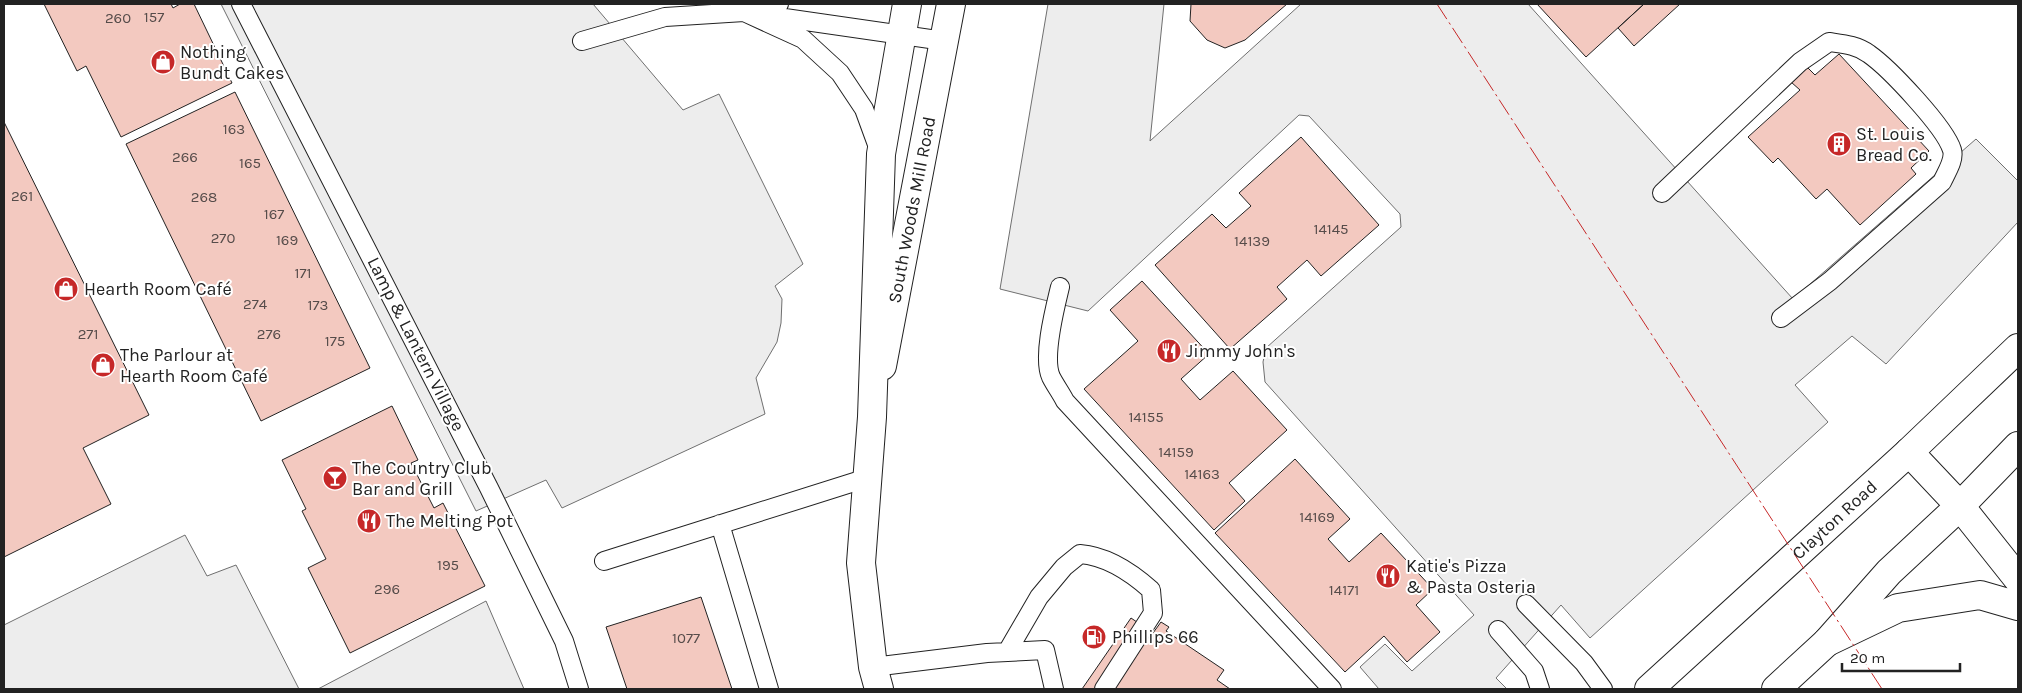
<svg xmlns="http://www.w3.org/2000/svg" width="2022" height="693" viewBox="0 0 2022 693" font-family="Karla,sans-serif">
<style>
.parking{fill:#ededed;stroke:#6f6f6f}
.building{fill:#f3c9c0;stroke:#222}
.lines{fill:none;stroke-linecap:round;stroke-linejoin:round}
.service-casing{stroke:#222;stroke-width:20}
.tertiary-casing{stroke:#222;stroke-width:30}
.secondary-casing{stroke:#222;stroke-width:30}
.trunk-casing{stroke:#222;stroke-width:30}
.service{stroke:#fff;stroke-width:18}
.tertiary{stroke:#fff;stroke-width:28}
.secondary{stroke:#fff;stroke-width:28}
.trunk{stroke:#fff;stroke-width:28}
.power{stroke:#c62828;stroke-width:1;stroke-dasharray:18 4 2.5 4;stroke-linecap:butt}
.labels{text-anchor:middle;stroke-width:4;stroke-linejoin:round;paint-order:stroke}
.number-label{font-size:15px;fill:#564c4a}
.poi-label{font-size:18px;fill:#222;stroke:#fff;text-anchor:start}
.street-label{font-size:18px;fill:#222;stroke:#fff}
</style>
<rect width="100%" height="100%" fill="#fff"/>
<!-- parking -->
<path class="parking" d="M221,4h372l90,106 36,-16 84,170 -28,22 7,13 -1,24 -4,19 -21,36 9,36 -203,94 -16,-28 -70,31z
M1048,4h116l-14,137 151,-137h227l265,295 183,-160 42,42v41l-132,142 -34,-28 -57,49 33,37 -238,216 -29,-33 -65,73 11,11h-128l-19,-22 25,-23 27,27 62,-56 -209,-233 -2,-20 3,-14 135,-121 -1,-13 -91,-98 -10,-1 -211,196 -88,-22z
M185,535l22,41 29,-11 63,124h-295v-64z
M486,601l38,88h-206z"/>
<!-- building -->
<path class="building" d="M44,4h127l2,4 7,-4h14l38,79 -111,54 -35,-71 -9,5z
M1191,4h96l-42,36 -20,8 -18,-8 -17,-19z
M1537,4h107l-58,53z
M1644,4h36l-46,42 -16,-18z
M1839,54l90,97 -18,17 5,6 -56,51 -33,-36 -11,10 -38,-41 -5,5 -25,-26 52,-47 -9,-8 16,-15 8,8z
M235,92l135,276 -109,53 -135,-277z
M4,122l145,293 -66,33 28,56 -107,53z
M1301,137l78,88 -58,51 -14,-16 -30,27 10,12 -57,50 -75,-84 57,-51 14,14 25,-22 -12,-13z
M1142,281l67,73 -28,25 19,21 33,-29 54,59 -58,53 16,18 -31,29 -130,-141 54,-48 -28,-31z
M392,406l26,54 -7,3 23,45 9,-5 42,83 -135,67 -42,-85 18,-9 -24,-48 4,-2 -24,-49z
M1295,459l55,60 -22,20 21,23 32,-29 52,56 -17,16 24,27 -33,30 -23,-26 -39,36 -130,-139z
M701,597l31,92h-105l-21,-62z
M1131,618l22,15 8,-11 8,5 -3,4 58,39 -7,10 13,9h-148z"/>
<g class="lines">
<defs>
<path id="service" d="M241,4l248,484 75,153 15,48
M744,12l59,27 37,34 24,36 15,41
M764,15l180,26
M582,41l83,-24 79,-5 35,-8
M1662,193l138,-131 29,-20c14,2 28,3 40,12 20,14 76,73 83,96 3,10 -6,23 -10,32l-112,99 -49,37
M1060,287c-5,21 -18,70 -9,90 4,8 10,16 14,24l267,288
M720,524l49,165
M604,561l263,-83
M1526,604l58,59 19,26
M1498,630l36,41 6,18
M1007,652l32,-55 25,-30 16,-13c26,2 52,19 71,36l2,23 -49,76
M873,667l114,-14 58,-3 9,39"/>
<g id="tertiary">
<path id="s1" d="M882,366l69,-362"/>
</g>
<g id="secondary">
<path d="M879,689l-6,-22 -12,-104 11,-146 9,-263 26,-150"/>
<path id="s2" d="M1649,689l260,-237 109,-104"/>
<path d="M1776,689l51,-47 62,-70 71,-66 58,-60"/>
</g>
<path id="trunk" d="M1909,452l51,54 58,73
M1827,642l71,-34 82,-13 38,11"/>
</defs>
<!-- service casing -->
<use href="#service" class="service-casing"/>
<!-- tertiary casing -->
<use href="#tertiary" class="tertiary-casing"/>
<!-- secondary casing -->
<use href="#secondary" class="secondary-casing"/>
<!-- trunk casing -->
<use href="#trunk" class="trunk-casing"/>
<!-- service -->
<use href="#service" class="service"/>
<!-- tertiary -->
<use href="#tertiary" class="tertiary"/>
<!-- secondary -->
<use href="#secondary" class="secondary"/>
<!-- trunk -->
<use href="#trunk" class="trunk"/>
<!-- power -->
<path class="power" d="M1437,4l445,685"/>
</g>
<!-- icons -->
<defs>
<symbol id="shop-disc" viewBox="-11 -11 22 22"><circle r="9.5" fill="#c62828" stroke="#fff"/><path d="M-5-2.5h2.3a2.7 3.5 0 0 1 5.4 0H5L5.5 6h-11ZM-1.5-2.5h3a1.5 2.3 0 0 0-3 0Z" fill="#fff"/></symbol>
<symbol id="building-disc" viewBox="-11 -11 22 22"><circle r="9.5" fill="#c62828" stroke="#fff"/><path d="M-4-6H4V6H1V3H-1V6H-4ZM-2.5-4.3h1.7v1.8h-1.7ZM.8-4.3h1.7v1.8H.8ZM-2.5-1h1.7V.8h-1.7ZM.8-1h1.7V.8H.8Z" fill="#fff"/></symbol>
<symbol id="restaurant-disc" viewBox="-11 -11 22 22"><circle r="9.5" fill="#c62828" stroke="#fff"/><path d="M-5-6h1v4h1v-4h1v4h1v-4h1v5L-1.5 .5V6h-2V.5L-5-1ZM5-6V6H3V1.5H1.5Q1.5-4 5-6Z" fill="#fff"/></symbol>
<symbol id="bar-disc" viewBox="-11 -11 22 22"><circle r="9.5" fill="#c62828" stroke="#fff"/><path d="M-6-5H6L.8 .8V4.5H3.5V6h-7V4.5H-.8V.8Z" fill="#fff"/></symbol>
<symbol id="fuel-disc" viewBox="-11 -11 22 22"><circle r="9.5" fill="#c62828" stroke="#fff"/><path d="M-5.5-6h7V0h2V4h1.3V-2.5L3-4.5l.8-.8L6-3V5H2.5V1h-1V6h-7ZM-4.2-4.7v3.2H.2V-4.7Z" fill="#fff"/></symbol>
</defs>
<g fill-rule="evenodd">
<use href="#shop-disc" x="149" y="48" width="28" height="28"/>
<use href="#building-disc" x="1825" y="130" width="28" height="28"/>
<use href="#shop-disc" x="52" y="275" width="28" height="28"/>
<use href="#restaurant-disc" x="1155" y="337" width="28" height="28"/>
<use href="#shop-disc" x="89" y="351" width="28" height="28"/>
<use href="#bar-disc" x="321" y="464" width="28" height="28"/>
<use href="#restaurant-disc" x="355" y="507" width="28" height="28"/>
<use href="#restaurant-disc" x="1374" y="562" width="28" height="28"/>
<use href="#fuel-disc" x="1080" y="623" width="28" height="28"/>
</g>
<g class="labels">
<!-- number labels -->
<g class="number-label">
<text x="154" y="22">157</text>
<text x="118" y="23">260</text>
<text x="234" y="134">163</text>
<text x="185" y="162">266</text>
<text x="250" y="168">165</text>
<text x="22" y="201">261</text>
<text x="204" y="202">268</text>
<text x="274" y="219">167</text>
<text x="1331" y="234">14145</text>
<text x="223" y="243">270</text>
<text x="287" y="245">169</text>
<text x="1252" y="246">14139</text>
<text x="303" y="278">171</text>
<text x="255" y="309">274</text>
<text x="318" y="310">173</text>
<text x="88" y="339">271</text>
<text x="269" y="339">276</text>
<text x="335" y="346">175</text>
<text x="1146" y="422">14155</text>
<text x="1176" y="457">14159</text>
<text x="1202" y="479">14163</text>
<text x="1317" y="522">14169</text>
<text x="448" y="570">195</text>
<text x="387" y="594">296</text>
<text x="1344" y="595">14171</text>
<text x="686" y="643">1077</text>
</g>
<!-- poi labels -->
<g class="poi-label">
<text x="180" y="58">Nothing<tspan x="180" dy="21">Bundt Cakes</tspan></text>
<text x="1856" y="140">St. Louis<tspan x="1856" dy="21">Bread Co.</tspan></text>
<text x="84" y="295">Hearth Room Café</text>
<text x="1186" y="357">Jimmy John's</text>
<text x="120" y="361">The Parlour at<tspan x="120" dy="21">Hearth Room Café</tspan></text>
<text x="352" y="474">The Country Club<tspan x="352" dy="21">Bar and Grill</tspan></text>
<text x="386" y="527">The Melting Pot</text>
<text x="1406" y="572">Katie's Pizza<tspan x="1406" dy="21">&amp; Pasta Osteria</tspan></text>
<text x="1112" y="643">Phillips 66</text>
</g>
<!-- street labels -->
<g class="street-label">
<text dy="6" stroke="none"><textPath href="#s1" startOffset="159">South Woods Mill Road</textPath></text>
<text transform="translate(416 344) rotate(63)" y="6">Lamp &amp; Lantern Village</text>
<text dy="6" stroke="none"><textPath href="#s2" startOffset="251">Clayton Road</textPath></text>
</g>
</g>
<!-- border -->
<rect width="2022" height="693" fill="none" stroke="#222222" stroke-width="10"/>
<!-- scale -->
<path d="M1842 663v8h118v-8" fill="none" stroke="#222222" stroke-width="2.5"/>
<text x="1850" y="663" font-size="15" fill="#222222" stroke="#ffffff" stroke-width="4" paint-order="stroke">20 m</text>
</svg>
